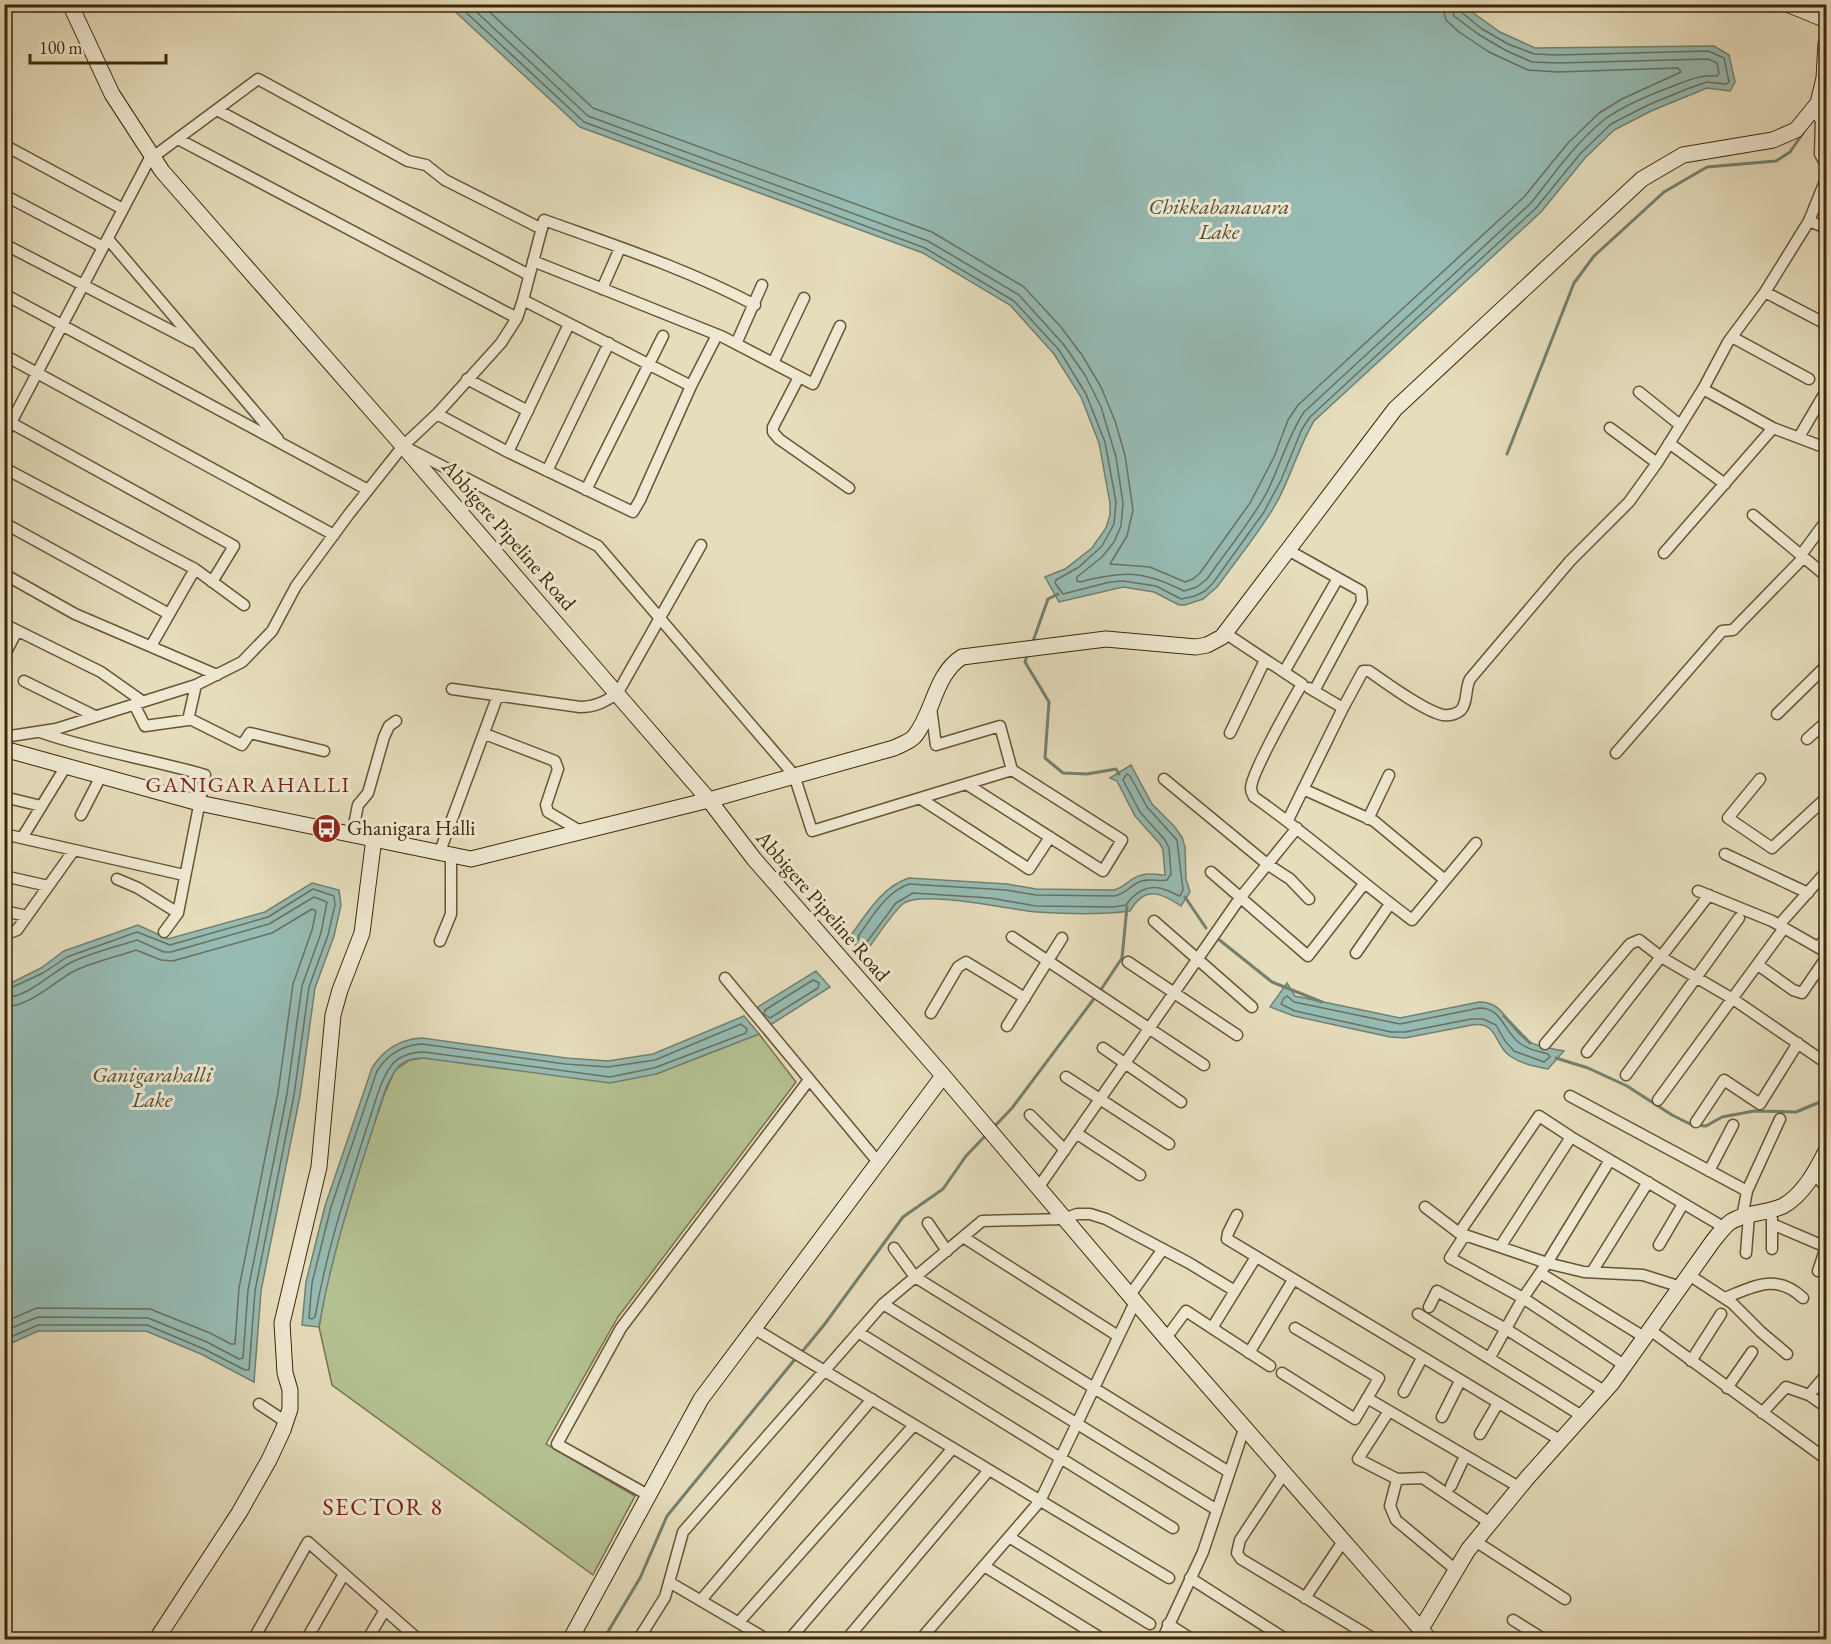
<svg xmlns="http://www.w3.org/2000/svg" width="1831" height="1644" viewBox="0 0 1831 1644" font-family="'EB Garamond',serif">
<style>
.green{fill:#b4c191;stroke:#79744b;stroke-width:1.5}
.water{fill:#96bbb4;stroke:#73806e;stroke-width:1.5}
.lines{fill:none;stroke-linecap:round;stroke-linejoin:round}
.shore{stroke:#6a715c;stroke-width:1.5}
.stream{stroke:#73806e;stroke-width:3}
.street-casing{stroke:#685433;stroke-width:13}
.secondary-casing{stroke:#3e2705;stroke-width:17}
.street{stroke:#efe9d3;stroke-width:10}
.secondary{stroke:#efe9d3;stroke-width:15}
.labels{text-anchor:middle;stroke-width:6;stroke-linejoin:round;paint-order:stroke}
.street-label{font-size:21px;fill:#3e2705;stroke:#efe9d3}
.poi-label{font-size:21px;fill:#3e2705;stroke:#efe9d3;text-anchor:start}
.water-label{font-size:22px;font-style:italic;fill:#544c31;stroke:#efe9d3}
.neighbourhood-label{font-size:22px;letter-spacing:1.5px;fill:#7a1f14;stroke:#efe9d3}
.quarter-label{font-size:24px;letter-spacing:1.5px;fill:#7a1f14;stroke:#efe9d3}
</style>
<rect width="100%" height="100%" fill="#e6ddbc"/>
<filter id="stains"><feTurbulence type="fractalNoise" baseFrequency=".00333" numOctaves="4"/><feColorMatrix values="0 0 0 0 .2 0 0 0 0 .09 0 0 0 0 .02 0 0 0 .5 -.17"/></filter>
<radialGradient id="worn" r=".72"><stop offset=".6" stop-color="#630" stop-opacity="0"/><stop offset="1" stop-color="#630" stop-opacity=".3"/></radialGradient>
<!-- green -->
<path class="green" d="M759,1034l37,48 -178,235 -72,127 89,52 -42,79 -261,-190 -13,-58 8,-47 16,-62 41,-123 11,-25 15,-10 13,-2 233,16z"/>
<!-- water -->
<path class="water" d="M448,5h1014l38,27 35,16 179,-2 15,9 6,27 -5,9 -23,-3 -56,23 -37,19 -29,28 -44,54 -227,209c-15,25 -23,55 -37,81 -17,30 -40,57 -60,85l-14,12 -18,6h-6l-25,-13 -31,-5 -64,15 -14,-25 20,-8 27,-21 14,-20 4,-13v-12l-11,-60 -18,-46 -27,-43 -44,-49 -87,-52 -343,-126z
M1131,765l21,39 22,22 8,11 3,10 1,32 4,13 -9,14c-21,-14 -36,-20 -51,5 -30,4 -63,3 -93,1 -26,-2 -113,-22 -133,-9 -12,9 -30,39 -40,51l-15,-16c17,-23 32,-51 60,-60l98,6 29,5 78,1c8,-2 11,-6 17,-10 11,-8 22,-6 34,-5l-2,-25 -3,-6 -25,-28 -18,-35 -7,-3z
M312,883l27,7 2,15 -7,31 -19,52 -15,108 -39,195 -7,91 -53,-28 -55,-23h-108l-33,15v-360l36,-18 23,-17 74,-26 30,14 97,-27z
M816,971l14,16 -63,40 -14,-17z
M1287,983l8,13 105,22 79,-16c26,0 27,23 45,36 10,9 27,10 40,13l-16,18c-13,-3 -27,-5 -38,-13 -16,-11 -12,-35 -38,-31l-67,13 -15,-1 -96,-21 -24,-9z
M744,1016l15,18 -103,40 -46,9 -187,-25c-10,0 -22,3 -28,13 -13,20 -18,47 -26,69 -20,62 -39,123 -50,187l-17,-2 4,-43 19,-76 47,-138c12,-19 28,-29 50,-30l144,20 42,3 45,-7z"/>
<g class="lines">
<!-- shore -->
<path class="shore" d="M457,4l127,118 341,126 89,53 45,49 27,44 19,48 11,60 -2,22 -12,22 -23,21 -23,13 -1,3 8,11 47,-12 13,-1 33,5 25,13 14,-3 10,-5 8,-8 51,-71 17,-32 21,-51 8,-12 226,-209 44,-54 31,-30 37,-19 39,-16 20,-7 19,2 3,-2 -5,-24 -16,-7 -150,4 -24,-1 -26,-10 -26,-15 -22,-18 -2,-7
M468,4l120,112 340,125 91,54 45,50 21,30 16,32 15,50 7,46 -2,23 -7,16 -12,15 -25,20v4l3,1c44,-11 62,-12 104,9l13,-4 10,-8c20,-29 44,-57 60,-87 13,-26 21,-56 37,-80l227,-209c23,-29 45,-61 74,-84 18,-13 42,-23 63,-31 16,-6 32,-14 49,-12l2,-3 -2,-10 -9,-4 -149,4 -27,-1 -27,-12 -27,-16 -24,-18 -3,-12
M481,4l112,104 339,124 92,55 36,39 22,29 19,32 14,34 10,34 8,55 -6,26 -17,28 40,3 35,15 8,-3 7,-6 50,-70 24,-46 14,-37 10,-15 226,-208 44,-54 31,-30 23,-14 59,-27 -3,-4 -120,4 -30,-2 -39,-18 -30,-20 -13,-12 -4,-16
M1127,774l3,2 17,31 30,33 6,50 -3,6c-5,-1 -9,-5 -14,-6 -17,-7 -31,2 -40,15l-12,2 -78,-1 -46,-8 -77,-5 -17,10 -30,40h-4l-4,-4 1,-4c14,-19 27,-43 50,-51l97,6 30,5 78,1c11,-2 14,-8 23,-13 10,-6 20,-1 30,-3l4,-6 -2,-26 -4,-8 -25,-28 -17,-32z
M813,980l6,3 -1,5 -48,30 -6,-4 1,-4z
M4,991l39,-18 24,-16 70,-25 33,13 98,-28 45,-28 21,7 1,9 -7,30 -19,52 -15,108 -39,196 -6,79h-4l-41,-21 -57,-24h-109l-34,15
M1287,996l7,6 106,22 79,-16c22,0 24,20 38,33 9,8 20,10 31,13l2,3 -6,5 -30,-11 -9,-10 -9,-16 -13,-6h-12l-66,13h-14l-96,-21 -14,-7 3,-6z
M4,998c24,-1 46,-24 66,-35 20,-10 45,-16 67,-23l27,12h7l98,-28 45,-27 13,5 -6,31 -19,53 -15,108 -39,196 -5,68 -4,1 -32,-17 -59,-24 -110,-1 -34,14
M4,1007c27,-1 48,-24 70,-36 19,-9 42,-14 62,-21l25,10 12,1 99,-28 40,-24 4,2 -4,19 -19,54 -15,109 -39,195 -4,56h-4l-21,-11 -60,-24 -113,-1 -33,14
M741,1024l6,5 -1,4 -92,35 -44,9 -186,-25c-12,0 -26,4 -33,14 -12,16 -18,45 -25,64 -20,62 -40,123 -51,187l-3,2 -3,-1 3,-35 19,-76 46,-136c11,-17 25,-26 45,-27l143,20 43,3 47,-7z"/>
<!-- stream -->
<path class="stream" d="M1819,114l7,-7
M1507,454l67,-171 20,-27 70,-64 43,-25 69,-6 14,-9 13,-19
M1032,644l16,-45 10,-5
M1028,653l-3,9 24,40 -4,56 18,15 24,1 29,-5 3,5
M1185,897l21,31
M1217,938l55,44 50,20
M1504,1016l26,27
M1556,1058l32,10 39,18 45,29 20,10 14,1 16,-9 32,-6 42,1 24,-10h6
M994,1127l18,-19 90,-120 20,-30 5,-51
M801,1353l23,-28 79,-108 40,-28 23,-33 21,-22
M603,1640l37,-62 27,-62 129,-158"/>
<defs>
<path id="street" d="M1813,108l8,13 -1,33 6,11
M217,110l312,165
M178,139l339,179
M4,145l117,63
M153,157l105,-78 150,82 18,4 19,15 97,49
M4,195l99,52
M1809,221l17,7
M108,239l170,200
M4,244l189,98
M533,261l190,76 90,47 27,-58
M602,289l18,-41
M1765,292l61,32
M4,294l364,196
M523,300l168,86 26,-51
M1732,337l77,42
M736,344l26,-59
M4,355l330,180
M773,363l31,-65
M799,377l-26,50v5l6,7 70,49
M467,379l61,32
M1703,389l70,39 53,20
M1639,392l41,33
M437,414l71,38 125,60 7,-12 51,-114
M4,419l230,127 -22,36
M1610,428l47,35
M4,436l148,-282
M1799,437l27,-46
M1669,443l56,41
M409,449l189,97 196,229 18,56 200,-61 -12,-44 -64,19 -5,-37
M508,452l61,-128
M4,468l191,101 49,36
M547,471l62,-128
M586,490l77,-154
M1753,515l73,61
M4,523l165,91
M1288,550l73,41 1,11 -48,89
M1664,553l109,-125
M1801,555l25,-34
M4,574l71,40 142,61
M4,624l97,48 41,29
M1225,633l77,51c-10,17 -51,90 -51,104 0,4 1,5 3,9 55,38 104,83 158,123l64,-77
M151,646l44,-77
M4,656l13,-25
M1284,672l54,-94
M24,681l71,35
M452,689l128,18c15,0 24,-5 37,-13l84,-149
M134,704l11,22 43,-6 8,-35
M1343,708l20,-37h6c17,12 55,40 74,44 6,1 14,-1 18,-5 7,-8 4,-22 9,-31l100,-118 59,-59 28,-39 46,-74 25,-47 37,-50 44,-71 17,-42
M1777,714l49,-48
M188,718l54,27 8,-12 74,18
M40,732c53,19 111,27 165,43l-27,138 -14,19
M1230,733l35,-73
M485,734l70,27 3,8 -12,36 2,7 34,20
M4,737l52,-8 140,-44 46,-23 30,-31 24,-45 53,-72 54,-68 34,-32 64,-71 16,-25 6,-18 21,-80c72,26 143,49 211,85
M1807,739l19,-17
M1616,753l106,-122 11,-1 71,-73
M1164,779l103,85 23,15 19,20
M1760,779l-32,39 44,30 54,-50
M968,785l135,86 19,-31 -110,-70
M1303,789l71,32 71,59
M4,797l37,9
M921,799l108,70 21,-32
M81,815l20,-39
M1368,819l21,-44
M1288,820l55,-112 -34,-20
M4,834l180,41
M352,835l6,-30 10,-12 16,-56 5,-11 7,-5
M22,838l44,-72
M439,854l59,-159
M1725,854l83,39
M1211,872l97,84 56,-72
M4,876l44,10
M117,879l21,9 40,25
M1698,891l74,30 54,31
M4,911l23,5
M1154,921l98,86
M1779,925l47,-53
M4,935l13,-5 57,-80
M1012,937l192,128
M440,941l11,-27v-58
M1818,947l8,-9
M1356,953l34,-49
M1128,962l109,73
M1758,965l35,25 9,3 22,-32
M725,978l153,184
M931,1013l27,-46 8,-5 59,36
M1007,1026l55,-88
M1545,1044l85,-100 9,-4 22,17 72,42 93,64
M1103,1048l78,54
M1587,1052l122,-157
M1626,1075l113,-157
M1066,1077l103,67
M1570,1096l177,95
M1658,1100l126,-172
M1030,1115l35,35
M1696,1122l28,-42 36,24 38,-61
M1076,1133l64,42
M1610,1160l-63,103 -24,35 101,67
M1709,1171l24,-46
M1814,1174l12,13
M1038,1188l202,-290 57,-70
M1425,1207l34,26
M1237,1215l-9,18 -1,6 333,201
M1742,1218l5,-27 33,-72
M928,1223l19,28
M1772,1224l54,23 -8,24
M1465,1235l-15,23 73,40 -33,59
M963,1237l155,99
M1659,1245l24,-41
M1500,1247l71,-110
M894,1248l21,29 314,195
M1772,1249v-30
M1746,1253l3,-38
M1592,1272l56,-90
M1540,1273l104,64
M1689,1275l43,28 29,29 26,22
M1681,1287l-38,-12 -59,-3 -37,-9 -88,-30 80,-117 32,21 154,91
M1235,1291l-46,-28 -83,-44 -16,-5h-13l-14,5 -81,2 -99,83 334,206 28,-84
M1130,1295l33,-46
M1725,1298c30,-12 51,-25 78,0
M1429,1307l8,-16 69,38 98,62
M1418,1314l164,102
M753,1328l416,250
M1212,1328l44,-71
M1650,1330l176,129
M858,1332l315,196
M1166,1338l20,-27 84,55
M1249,1353l44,-73
M1691,1361l30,-47
M1282,1373l73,46 24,-41 -84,-50
M1727,1388l25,-36
M1404,1392l18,-34
M1809,1395l17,-20
M1367,1398l152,89
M259,1404l27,18
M1389,1411l-31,48 39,20 26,-1 67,45
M1762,1413l24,-26 23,8 17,12
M1442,1417l18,-36
M1480,1434l18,-31
M1285,1472l-45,68 -3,13 4,6 135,81
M1397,1479l-7,27 6,14 60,50
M1451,1486l14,-30
M648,1495l-91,-51 64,-116 188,-248
M1009,1537l141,87
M1475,1541l90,58
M984,1566l120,74
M1190,1578l97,62
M669,1582l99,58
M1305,1598l39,-58
M701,1600l171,-201
M1513,1620l32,20
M739,1622l175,-197
M1168,1624l25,16
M253,1640l55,-98 111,98
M306,1640l38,-66
M367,1640l18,-30
M638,1640l27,-43 18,-65 200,-228
M789,1640l164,-192
M846,1640l143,-170
M920,1640l120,-139 95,-199
M1162,1640l41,-88 14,-42"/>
<path id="secondary" d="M70,4l42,90 50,77 241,275 214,248 92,106 45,59 186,213 226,266 264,302
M1787,4l39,16
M1798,7l27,-3
M4,749l195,54 272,56 238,-59 185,-52c6,-3 15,-6 20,-11 20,-24 20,-62 48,-80l144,-18 90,8 11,-2 15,-8 173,-228 247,-230 41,-24 90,-15 23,-10 22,-27 6,-25 2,-35
M1421,1629l47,-79 60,-73 84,-94 101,-142c5,-6 10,-13 16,-18 15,-11 37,-9 54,-17 20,-11 33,-35 43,-55
M156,1640l83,-127 30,-53 14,-30 7,-21v-19l-5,-17 -3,-50 37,-156 14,-152 7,-25 22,-57 12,-95
M570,1640l131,-241 242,-323"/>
</defs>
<!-- street casing -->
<use href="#street" class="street-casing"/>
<!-- secondary casing -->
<use href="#secondary" class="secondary-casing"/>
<!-- street -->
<use href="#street" class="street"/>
<!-- secondary -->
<use href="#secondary" class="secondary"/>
</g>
<!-- icons -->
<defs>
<symbol id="bus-disc" viewBox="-11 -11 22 22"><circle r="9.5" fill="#8f2418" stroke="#efe9d3"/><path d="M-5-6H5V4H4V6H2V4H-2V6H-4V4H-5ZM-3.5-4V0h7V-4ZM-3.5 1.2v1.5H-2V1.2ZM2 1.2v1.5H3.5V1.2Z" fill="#fff"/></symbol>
</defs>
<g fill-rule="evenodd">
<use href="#bus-disc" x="310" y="812" width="33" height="33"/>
</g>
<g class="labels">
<!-- street labels -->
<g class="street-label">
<text transform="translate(509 535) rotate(49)" y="7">Abbigere Pipeline Road</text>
<text transform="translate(823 906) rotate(49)" y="7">Abbigere Pipeline Road</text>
</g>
<!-- poi labels -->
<g class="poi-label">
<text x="347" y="835">Ghanigara Halli</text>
</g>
<!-- water labels -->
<g class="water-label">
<text x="1219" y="214">Chikkabanavara<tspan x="1219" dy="25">Lake</tspan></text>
<text x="152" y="1082">Ganigarahalli<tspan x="152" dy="25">Lake</tspan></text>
</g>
<!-- neighbourhood labels -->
<g class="neighbourhood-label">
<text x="248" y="792">GANIGARAHALLI</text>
</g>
<!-- quarter labels -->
<g class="quarter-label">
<text x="383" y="1515">SECTOR 8</text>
</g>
</g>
<!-- margin -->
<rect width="1831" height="1644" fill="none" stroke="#e6ddbc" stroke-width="24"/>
<rect x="6" y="6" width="1819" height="1632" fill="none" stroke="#3e2705" stroke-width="3"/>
<rect x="12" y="12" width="1807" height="1620" fill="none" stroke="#3e2705" stroke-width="1.5"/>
<!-- scale -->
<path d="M30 54v9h136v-9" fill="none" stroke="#3e2705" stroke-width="3"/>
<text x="39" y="54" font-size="18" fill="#3e2705" stroke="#efe9d3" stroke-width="4.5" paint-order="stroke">100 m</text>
<rect width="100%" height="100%" filter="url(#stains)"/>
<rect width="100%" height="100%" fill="url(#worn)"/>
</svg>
